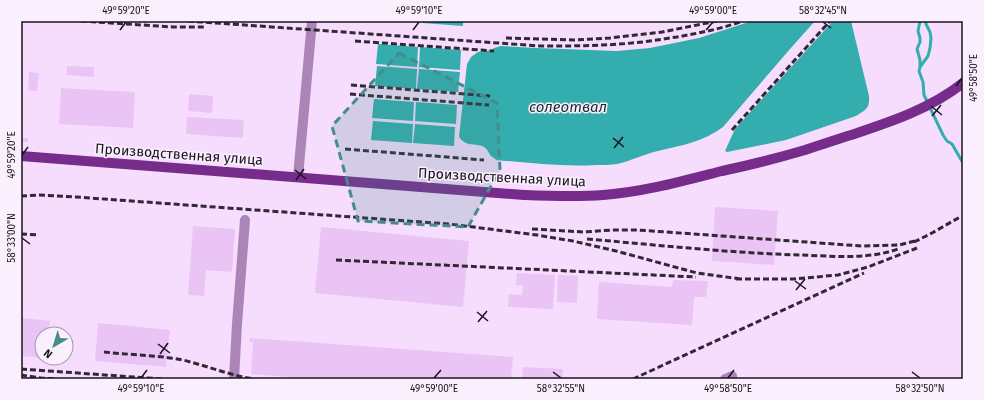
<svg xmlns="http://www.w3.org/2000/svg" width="984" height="400" viewBox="0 0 984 400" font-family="'Fira Sans',sans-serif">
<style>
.water{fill:#33adad}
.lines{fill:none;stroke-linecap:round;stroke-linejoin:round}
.stream{stroke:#33adad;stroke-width:3}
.building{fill:#e9c4f5}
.minor{stroke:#ac85b8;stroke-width:10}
.major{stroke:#772c8c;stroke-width:10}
.rail{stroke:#322835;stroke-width:3;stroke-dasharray:6 3;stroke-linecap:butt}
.marked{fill:#458d8c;fill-opacity:0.2;stroke:#458d8c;stroke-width:3;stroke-dasharray:8 5;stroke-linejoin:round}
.ticks{fill:none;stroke:#1b131e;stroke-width:1.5}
.labels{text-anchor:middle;stroke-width:3;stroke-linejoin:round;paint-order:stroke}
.street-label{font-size:14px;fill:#1b131e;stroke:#faf0fd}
.water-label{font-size:15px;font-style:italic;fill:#152f2e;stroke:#faf0fd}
.neatline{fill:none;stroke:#1b131e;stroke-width:1.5}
.ticks-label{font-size:10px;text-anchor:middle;fill:#1b131e}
</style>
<rect width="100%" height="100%" fill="#f6ddfd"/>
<!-- water -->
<path class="water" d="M423,21h40v5l-40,-3z
M752,21h63l-25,28 -67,78c-18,14 -43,19 -65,24 -14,3 -27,10 -41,13 -6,1 -14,1 -21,1 -33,2 -67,-2 -100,-5 0,-1 -5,-4 -5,-4 -3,-4 -4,-8 -9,-10 -10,-3 -15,1 -23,-9l8,-73 4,-7 7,-5 14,-2 2,-2 7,-2 35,2 81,3 33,-3 49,-10z
M833,21h18l18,75c1,12 -3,14 -13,20l-70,24 -59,12 -2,-1 10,-22z
M378,44l40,3 -1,20 -41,-3z
M420,47l41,3 -1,20 -41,-3z
M377,66l40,3 -1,20 -41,-3z
M419,69l41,3 -2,20 -41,-3z
M374,99l40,3 -1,19 -41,-3z
M416,102l41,3 -1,19 -41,-3z
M373,121l40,3 -1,19 -41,-3z
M415,124l40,3 -1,19 -41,-3z"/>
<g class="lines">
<!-- stream -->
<path class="stream" d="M926,21v3l4,8 1,6 -1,10 -2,8 -8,11 -1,4 4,11 1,13 19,40 4,6 5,3 11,19
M920,67v-7l-3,-11 3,-7v-4l-2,-7 2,-10"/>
</g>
<!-- building -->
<path class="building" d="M67,66l27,1v10l-27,-2z
M29,72l10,1 -2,18 -9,-1z
M61,88l74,4 -2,36 -74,-4z
M189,94l24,2 -1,17 -24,-2z
M187,117l57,3 -1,18 -57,-4z
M21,137l7,1v4h-7z
M715,207l63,4 -4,54 -62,-4z
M193,226l42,3 -3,43 -26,-2 -2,26 -16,-1z
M321,227l148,14 -6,66 -148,-14z
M517,273l38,2 -2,34 -45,-2 1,-13 13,1 1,-10h-7z
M558,275l20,1 -1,27 -20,-1z
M673,280l35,1 -2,16h-12l-2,28 -95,-6 2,-37 73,5z
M21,318l29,3 -2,13h-6v24l-21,-2z
M98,323l72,7 -4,37 -71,-6z
M250,338l263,19 -2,22h-195l-65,-5 2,-32h-4z
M523,367l40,2 -1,10h-40z"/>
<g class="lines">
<!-- minor -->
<path class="minor" d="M298,177l14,-156
M234,379l3,-55 8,-104
M725,379l7,-3"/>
<!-- major -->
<path class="major" d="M21,156l503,39c27,1 53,2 79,0 41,-3 80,-14 119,-24 28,-6 56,-13 83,-21 15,-5 30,-10 46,-15 39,-13 79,-26 112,-52"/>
<!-- rail -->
<path class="rail" d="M81,21l92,6h32
M188,21l352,25c31,0 61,0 92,-3 15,-1 30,-4 45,-6 22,-4 44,-8 66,-16
M506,38l68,2 36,-2 52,-6 55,-11
M355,41l139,10
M351,85l139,11
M350,94l139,11
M732,130l98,-109
M345,149l139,11
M21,196l18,-1 37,2 373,27 88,11 36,6 43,10 81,22 44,6
M532,229l52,3 28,-2h26l224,16 37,-1 20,-5
M21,234l18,1
M587,239c71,6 143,14 214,16 31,1 66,5 97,-6
M914,242l18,-9 28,-16
M336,260l360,17
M736,279h58l44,-4 30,-8 49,-19
M104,352c26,3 53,3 79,8 24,6 46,15 71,19
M21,369l141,10
M21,375l20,3 16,1
M633,379l231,-106"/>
</g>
<!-- marked area -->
<path class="marked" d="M399,53l98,50 3,67 -32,57 -110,-6 -26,-95z"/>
<!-- ticks -->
<path class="ticks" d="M823,22l8,6M120,30l6,-8M413,30l6,-8M706,30l7,-8M956,86l6,-8M931,106l11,9M932,116l9,-11M613,138l11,9M614,148l9,-11M22,155l6,-8M295,170l11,9M296,180l8,-11M22,238l8,6M795,281l11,8M796,290l9,-11M477,312l11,9M478,322l9,-11M158,344l12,9M160,354l8,-11M553,372l8,6M912,372l8,6M141,378l6,-8M434,378l7,-8M728,378l6,-8"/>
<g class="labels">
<!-- street labels -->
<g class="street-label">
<text transform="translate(179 154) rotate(4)" y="5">Производственная улица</text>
<text transform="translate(502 177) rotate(3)" y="5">Производственная улица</text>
</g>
<!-- water labels -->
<g class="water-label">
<text x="568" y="112">солеотвал</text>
</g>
</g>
<!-- border -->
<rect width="984" height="400" fill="none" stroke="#faf0fd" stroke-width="44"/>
<!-- north arrow -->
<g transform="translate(54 346) rotate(218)"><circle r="19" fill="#faf0fd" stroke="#a198a4"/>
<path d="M0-3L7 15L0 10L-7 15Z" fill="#458d8c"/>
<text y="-6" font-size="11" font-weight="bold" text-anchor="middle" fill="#1b131e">N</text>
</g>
<rect x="22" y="22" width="940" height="356" class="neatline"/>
<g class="ticks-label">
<text x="126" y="14">49°59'20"E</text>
<text x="419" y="14">49°59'10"E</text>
<text x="713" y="14">49°59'00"E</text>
<text x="823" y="14">58°32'45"N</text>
<text transform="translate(973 78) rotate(-90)" y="4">49°58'50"E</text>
<text transform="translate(11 155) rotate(-90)" y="4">49°59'20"E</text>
<text transform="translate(11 238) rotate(-90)" y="4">58°33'00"N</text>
<text x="141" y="392">49°59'10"E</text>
<text x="434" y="392">49°59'00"E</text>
<text x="561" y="392">58°32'55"N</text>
<text x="728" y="392">49°58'50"E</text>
<text x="920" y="392">58°32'50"N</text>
</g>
</svg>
